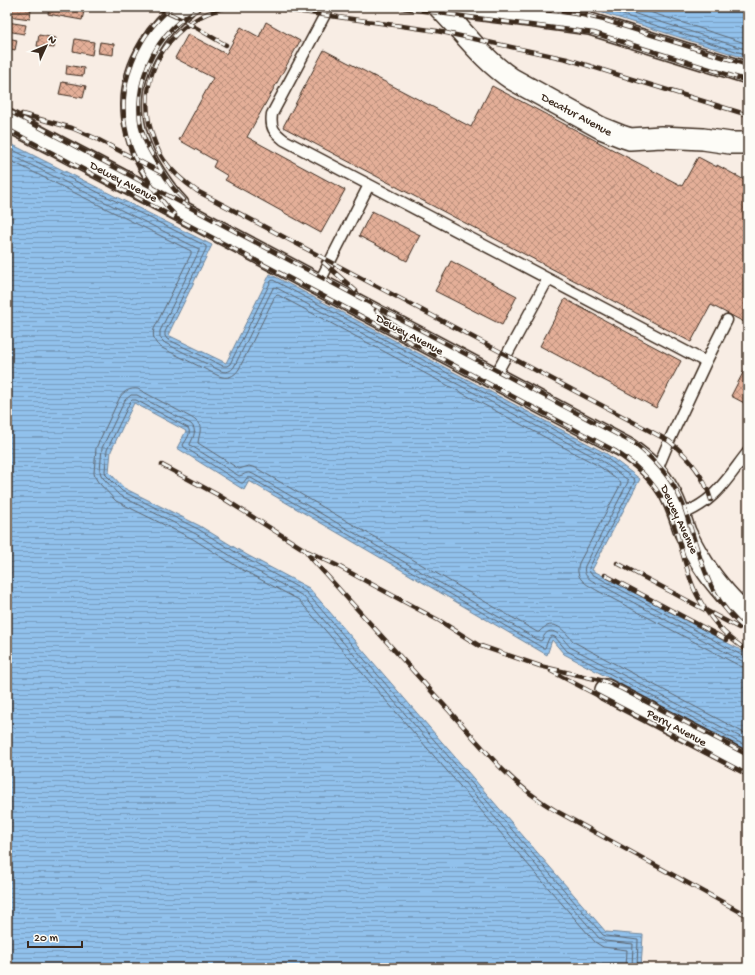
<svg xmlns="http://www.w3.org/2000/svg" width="755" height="975" viewBox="0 0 755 975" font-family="'Gochi Hand',sans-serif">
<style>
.water{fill:url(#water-rules);stroke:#6f859a}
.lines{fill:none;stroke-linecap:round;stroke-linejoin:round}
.shore{stroke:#5d6670;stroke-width:1}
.building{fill:url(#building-cross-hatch);stroke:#3b2a1e}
.service-casing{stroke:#3b2a1e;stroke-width:13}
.minor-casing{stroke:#3b2a1e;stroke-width:24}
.service{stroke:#fdfcf7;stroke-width:10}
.minor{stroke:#fdfcf7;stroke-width:21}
.rail-casing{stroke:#3b2a1e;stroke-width:4.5}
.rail{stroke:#fdfcf7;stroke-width:3;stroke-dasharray:9;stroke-linecap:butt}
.labels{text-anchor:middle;stroke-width:3;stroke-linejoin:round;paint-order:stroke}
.street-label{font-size:12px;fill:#3b2a1e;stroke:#fdfcf7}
</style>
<defs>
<pattern id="water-rules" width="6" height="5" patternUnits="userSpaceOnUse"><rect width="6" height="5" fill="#91c1ec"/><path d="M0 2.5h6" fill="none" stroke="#789dbf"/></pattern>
<pattern id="building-cross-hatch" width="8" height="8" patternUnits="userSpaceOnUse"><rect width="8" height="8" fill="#e4af98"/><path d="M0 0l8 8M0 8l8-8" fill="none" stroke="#ba8f7b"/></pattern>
</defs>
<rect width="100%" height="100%" fill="#f8ede4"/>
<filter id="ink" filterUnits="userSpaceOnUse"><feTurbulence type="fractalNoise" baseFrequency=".025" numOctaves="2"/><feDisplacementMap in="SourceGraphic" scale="8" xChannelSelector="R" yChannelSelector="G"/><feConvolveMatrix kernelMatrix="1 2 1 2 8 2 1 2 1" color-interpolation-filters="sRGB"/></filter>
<g filter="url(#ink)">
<!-- water -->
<path class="water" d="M584,7h164v52z
M7,142l205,103 -44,90 58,28 44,-89 337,180 33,25 -48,91 156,84v98l-184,-98 -12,-14 -5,15 -298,-174 -5,9 -67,-42 9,-17 -52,-28 -23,48 -2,21 15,16 76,38 47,29 62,33 297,344 37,3 -2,33h-634z"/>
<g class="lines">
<!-- shore -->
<path class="shore" d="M598,7l150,48
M614,7l134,43
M634,7l114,37
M7,147l199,99v3l-41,83v4l2,3 56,27h4l3,-2 41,-83 2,-1 332,177 29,22 1,2 -46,87 1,5 155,84h3
M7,153l192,96v2l-39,80v7l5,5 56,28c6,2 10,0 13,-4l39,-79 2,-1 327,174 26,19v2l-43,84c-3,11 7,15 16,19l141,76 6,1
M7,159l184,92v3l-37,75c-2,9 1,15 8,19l57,28c8,3 15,1 20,-7l36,-73 3,-1 321,171 21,16 1,2 -42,79c-5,16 7,21 19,28l142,75 8,2
M626,968l1,-18 -24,-3 -8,-5 -296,-342 -60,-32 -46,-29 -77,-38 -18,-19 -3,-5 -1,-4 2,-25 24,-51c4,-6 10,-9 18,-8l54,29c13,8 7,14 6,25l41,26 10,-3 7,2 281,164h2c15,-16 25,-1 35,10l174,93
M632,968l1,-24 -28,-3 -6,-3 -296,-342 -61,-33 -46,-29 -77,-39 -16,-17 -2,-3 -1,-4 2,-23 23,-48 6,-5h6l54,29c6,6 3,12 -1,20v1l49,31c6,-1 7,-5 14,-2l287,167 2,-1c8,-20 21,-1 28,7l178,94
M637,968l1,-28 -32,-4 -3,-1 -297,-343 -61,-34 -47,-29 -76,-38 -16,-16 -1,-4 2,-21 23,-48 2,-2h4l52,28c4,5 -2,12 -5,17l1,2 57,36h2l4,-5h4l292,170h2l4,-10 3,-2 3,1 12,14 181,96"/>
</g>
<!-- building -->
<path class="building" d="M10,7l21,3 -1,9 -22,-3z
M49,7h36l-3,13 -34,-6z
M7,22l19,3 -2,9 -17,-3z
M266,22l34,19 -53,96 98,53 -24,43 -96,-53 3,-4 -15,-9 3,-6 -37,-21 34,-62 -38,-20 13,-24 38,20 15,-27 18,10z
M39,35l17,3 -2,10 -17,-2z
M7,38l10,2 -2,10 -8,-2z
M75,39l19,3 -2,13 -19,-4z
M100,42l14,2 -1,11 -15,-2z
M324,50l147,77 21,-41 190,100 16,-29 19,10v-2l31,17v142l-37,-19 -20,37 -408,-215z
M67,65l17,3 -1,8 -17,-2z
M62,82l24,4 -3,12 -24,-4z
M372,211l48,24 -13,26 -48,-25z
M451,261l66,35 -15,29 -67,-34z
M565,299l116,62 -25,47 -116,-62z
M748,363v42l-17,-9z"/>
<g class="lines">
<defs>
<path id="service" d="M329,7l-57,107c-2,14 2,18 12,26l422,222 -37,79 -10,24 -2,9
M318,285l51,-100
M706,362l21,-42
M494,378l54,-99
M679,516c9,-4 19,-9 27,-15 17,-13 29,-33 42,-49"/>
<path id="minor" d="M439,7c24,24 44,53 73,72l89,49 20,8 9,3 31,-2 42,2 27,4h18
M460,7l130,17 158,49
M7,120l145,76 476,253c16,11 30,23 40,41 8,13 12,28 17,42 4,8 8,16 13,24 13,23 31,43 50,61
M178,205c-7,-7 -13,-15 -19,-24 -29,-41 -38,-88 -10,-134 9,-16 21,-29 36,-40
M606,690l142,74"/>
</defs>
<!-- service casing -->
<use href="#service" class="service-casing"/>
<!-- minor casing -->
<use href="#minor" class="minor-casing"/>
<!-- service -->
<use href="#service" class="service"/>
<!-- minor -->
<use href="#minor" class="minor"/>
<defs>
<path id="rail" d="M152,7c26,8 50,25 74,38
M172,7c-41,33 -59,89 -42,139 5,15 14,28 22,40 7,11 14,20 23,29
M228,7c-54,11 -89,61 -79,116 3,13 7,26 15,37 9,13 20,22 33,31l472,250c20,16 35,34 42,59
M267,7l170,24 130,28 181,56
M394,7l90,12 110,14 154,48
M516,7l46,5 21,3 21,5 144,45
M7,110l628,334c19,15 36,33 46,56 4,8 6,17 9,26 14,43 20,75 58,105
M22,114l50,14 23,10 67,35
M7,129l456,241 152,81c26,17 45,37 56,66 5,12 8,25 12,38 4,13 7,27 14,40 12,23 26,39 48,54
M184,200c-11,-10 -18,-21 -25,-34 -8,-13 -15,-24 -18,-39 -2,-10 -2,-20 -1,-31 3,-29 18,-57 41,-76 7,-5 14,-9 21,-13
M323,262l33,29
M376,310l31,26
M162,465l56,30 87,55 6,8 189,209c19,19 35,32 58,45l190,104
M307,551l29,14 104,56 38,24 62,21 64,15 18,8 126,66
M617,563l122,65
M605,575l122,65
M551,671l107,56 90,48"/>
</defs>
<!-- rail casing -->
<use href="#rail" class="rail-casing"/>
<!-- rail -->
<use href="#rail" class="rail"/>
</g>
</g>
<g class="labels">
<!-- street labels -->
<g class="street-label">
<text transform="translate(577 114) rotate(28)" y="4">Decatur Avenue</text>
<text transform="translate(124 181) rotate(28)" y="4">Dewey Avenue</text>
<text transform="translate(410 334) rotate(28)" y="4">Dewey Avenue</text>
<text transform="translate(680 519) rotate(65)" y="4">Dewey Avenue</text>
<text transform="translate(677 727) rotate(28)" y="4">Perry Avenue</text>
</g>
</g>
<!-- margin -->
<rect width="755" height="975" fill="none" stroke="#fdfcf7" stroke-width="24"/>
<rect x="12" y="12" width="731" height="951" fill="none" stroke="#3b2a1e" stroke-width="1.5" filter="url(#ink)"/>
<!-- north arrow -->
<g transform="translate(46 46) rotate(46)" stroke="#fdfcf7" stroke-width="3" paint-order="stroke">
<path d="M0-3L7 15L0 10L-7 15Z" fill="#3b2a1e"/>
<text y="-6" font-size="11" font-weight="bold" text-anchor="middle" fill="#3b2a1e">N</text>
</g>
<!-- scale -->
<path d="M28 941v6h54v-6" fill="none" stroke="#3b2a1e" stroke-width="2"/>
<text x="34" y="941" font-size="12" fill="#3b2a1e" stroke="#fdfcf7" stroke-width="3" paint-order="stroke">20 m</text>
</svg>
